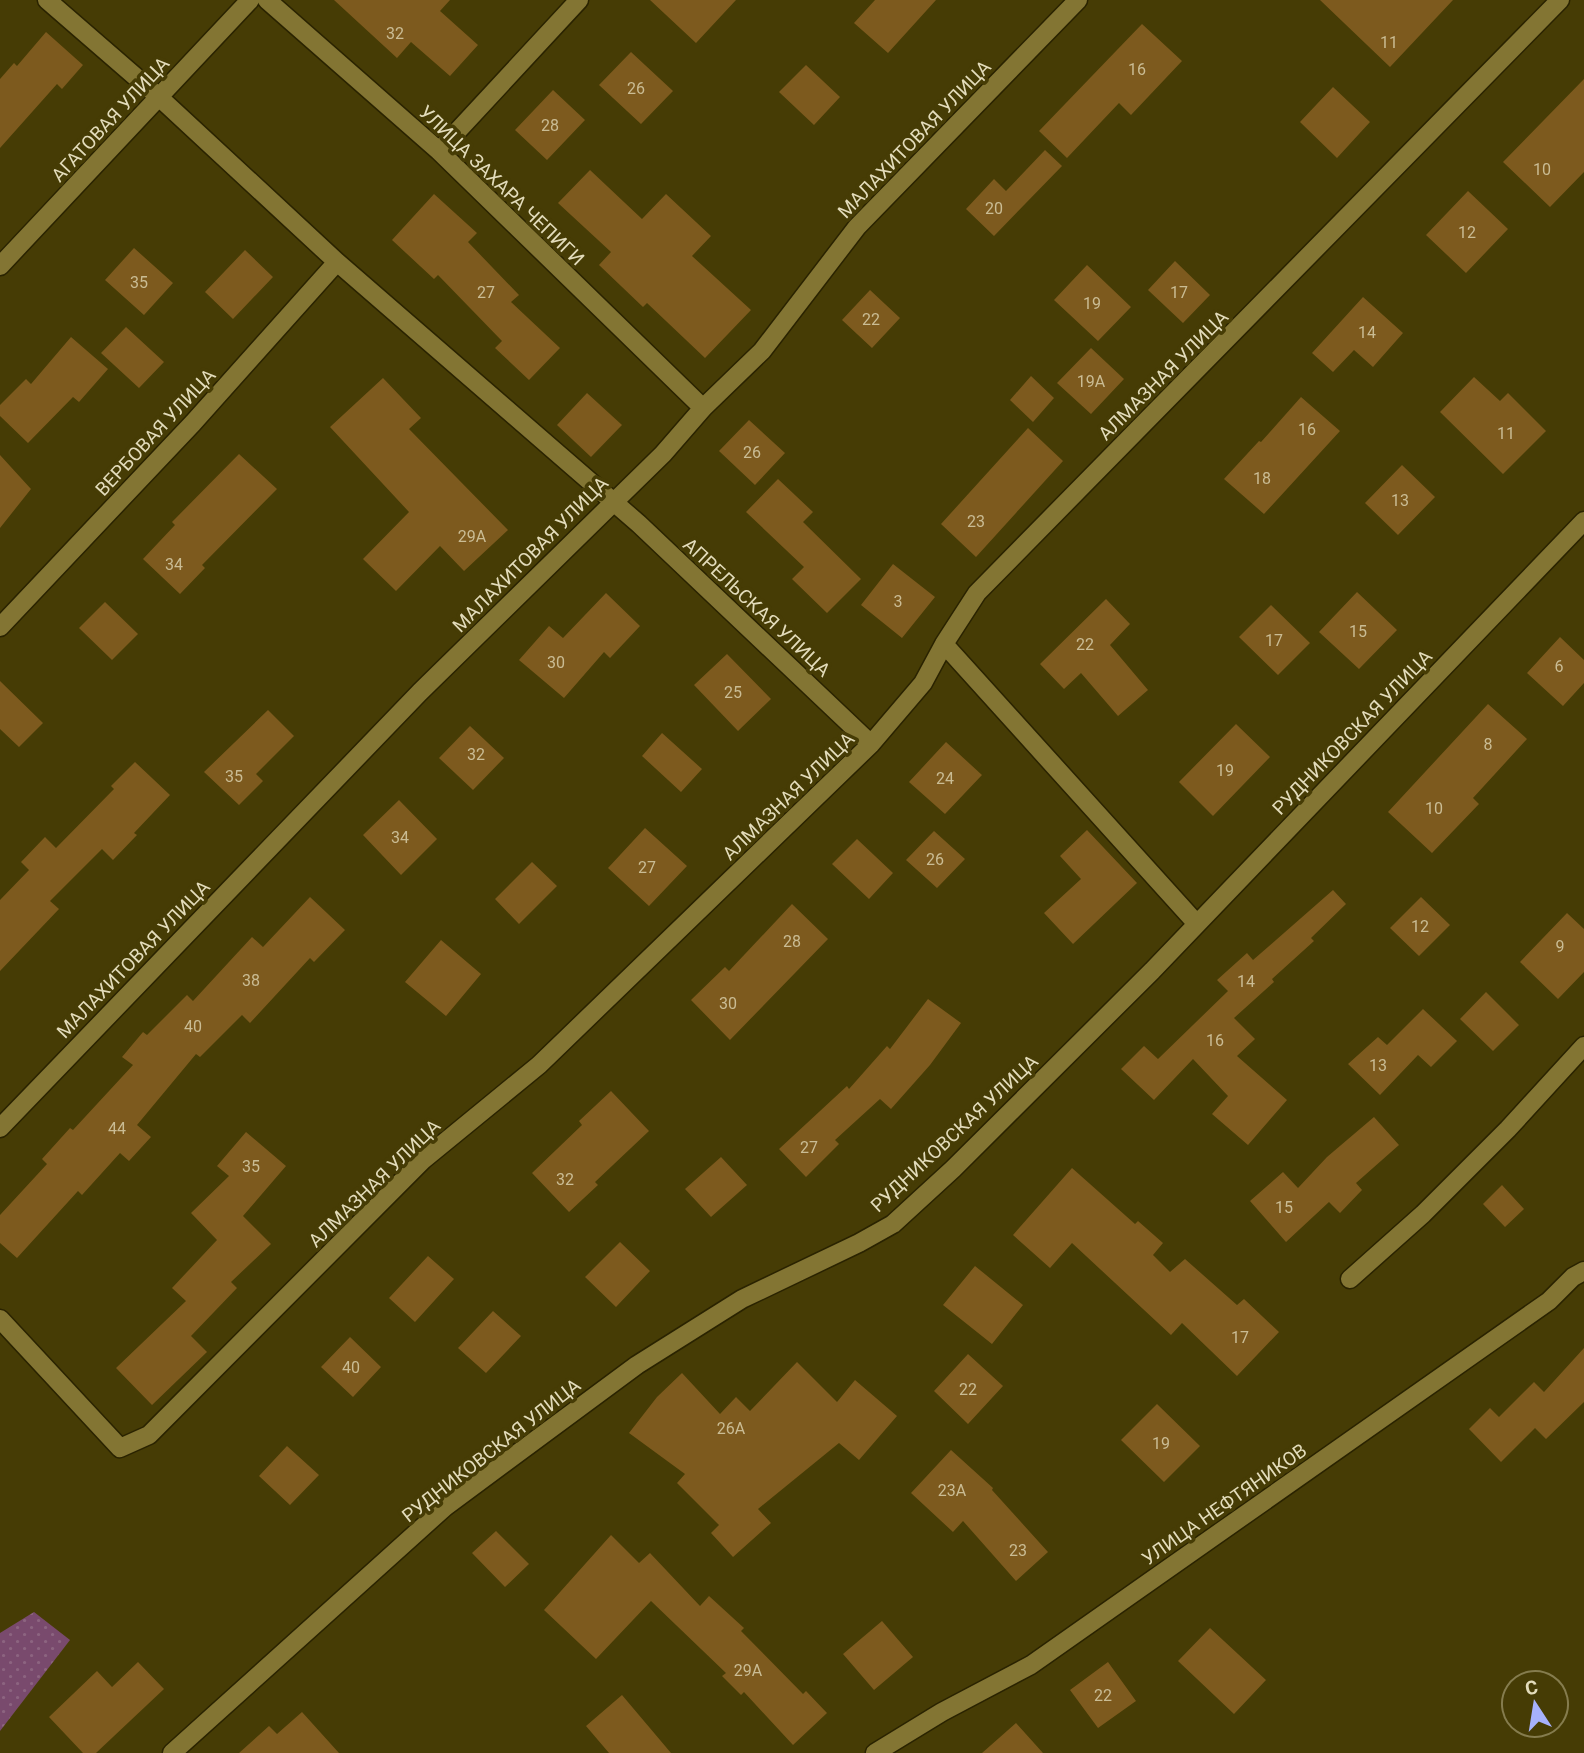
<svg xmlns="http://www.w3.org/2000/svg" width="1584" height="1753" viewBox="0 0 1584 1753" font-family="Roboto,sans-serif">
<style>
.grass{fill:url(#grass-dots)}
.building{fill:#7d5a1e}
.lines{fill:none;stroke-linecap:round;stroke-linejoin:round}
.minor-casing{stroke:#2a2300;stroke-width:21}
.minor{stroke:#837533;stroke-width:18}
.labels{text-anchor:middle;stroke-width:7;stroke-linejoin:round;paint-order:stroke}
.number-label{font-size:16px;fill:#cabc94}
.street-label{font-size:19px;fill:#e3dcbb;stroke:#463c05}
</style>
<defs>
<pattern id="grass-dots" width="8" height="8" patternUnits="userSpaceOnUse" patternTransform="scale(1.75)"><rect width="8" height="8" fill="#794a6d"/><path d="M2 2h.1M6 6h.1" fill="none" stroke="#8c6480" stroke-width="1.8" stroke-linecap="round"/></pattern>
</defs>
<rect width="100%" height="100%" fill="#463c05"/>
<!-- grass -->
<path class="grass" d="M34,1612l36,28 -70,91v-98z"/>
<!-- building -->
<path class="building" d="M334,0h116l-10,11 38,34 -28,31 -39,-34 -14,16z
M650,0h86l-40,43z
M875,0h61l-48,53 -34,-30z
M1320,0h133l-63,67z
M1142,24l40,37 -51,54 -12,-12 -52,55 -28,-27z
M46,32l37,33 -21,24 -5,-5 -57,64v-69l14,-16 3,3z
M631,52l42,39 -32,33 -42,-39z
M806,65l34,32 -26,28 -35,-33z
M1584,79v93l-34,35 -47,-45z
M1333,87l37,35 -33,36 -37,-36z
M553,90l32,30 -38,40 -32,-30z
M1045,150l17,16 -68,70 -28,-27 28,-30 12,12z
M590,170l52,49 24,-25 45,42 -19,20 59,54 -46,48 -58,-55 -4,4 -44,-42 12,-13 -53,-49z
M1468,191l40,38 -42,44 -40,-38z
M434,194l43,39 -9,9 51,53 -8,7 49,46 -31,32 -34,-32 7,-7 -64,-66 -4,4 -42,-39z
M134,248l39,35 -29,32 -39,-35z
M245,250l28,27 -40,42 -28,-27z
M1175,261l35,34 -27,28 -35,-33z
M1087,265l44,42 -33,34 -44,-41z
M870,290l30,28 -28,30 -30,-28z
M1363,297l40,36 -30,34 -19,-17 -21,22 -21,-19z
M126,327l38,35 -25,26 -38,-35z
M71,337l37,32 -29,33 -6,-5 -45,46 -28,-27v-11l26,-26 5,5z
M1091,348l33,31 -33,35 -34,-31z
M1031,376l23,22 -21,24 -23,-22z
M1474,377l26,24 8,-8 38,38 -43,43 -63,-62z
M383,378l38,40 -12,11 99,101 -44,41 -24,-25 -44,45 -33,-32 46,-47 -79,-85z
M587,393l35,32 -31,32 -34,-32z
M1301,397l39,34 -76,83 -40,-35 35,-38 2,1z
M749,420l36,33 -30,32 -36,-34z
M1028,428l35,33 -87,96 -35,-33z
M239,454l38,35 -75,76 3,3 -25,26 -37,-35 32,-34 -3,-3z
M0,455l31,34 -31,39z
M1402,465l33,32 -37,38 -33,-32z
M778,479l35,33 -10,10 58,57 -34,34 -35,-34 12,-12 -58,-55z
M893,564l42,33 -33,41 -41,-33z
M1357,592l40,38 -38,39 -40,-37z
M606,593l34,33 -30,32 -6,-6 -40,46 -45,-38 30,-34 14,12z
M1106,599l24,25 -20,21 38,45 -30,26 -37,-43 -17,16 -24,-25z
M105,602l33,32 -26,26 -33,-32z
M1271,605l39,38 -32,32 -39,-38z
M1560,637l24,23v23l-21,23 -36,-33z
M727,654l44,45 -33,32 -44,-46z
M0,681l43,42 -24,24 -19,-18z
M1488,704l39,35 -54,59 6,6 -47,49 -44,-41z
M268,710l26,26 -38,38 7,7 -24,24 -35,-33z
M1236,724l34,33 -57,59 -34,-34z
M470,726l34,32 -31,32 -34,-32z
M662,733l40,36 -21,23 -39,-36z
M946,742l36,33 -37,39 -36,-32z
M135,762l35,33 -36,38 3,2 -24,25 -11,-11 -52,52 9,8 -59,62v-71l29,-30 -8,-8 24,-25 11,11 58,-59 -3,-3z
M399,800l38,39 -36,36 -38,-40z
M645,828l42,38 -38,40 -41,-38z
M1087,830l50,53 -64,61 -29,-31 37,-34 -21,-23z
M934,831l31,28 -28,29 -31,-28z
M857,839l36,34 -24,26 -37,-35z
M532,862l25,24 -38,38 -24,-25z
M1333,890l13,14 -35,34 3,3 -42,38 2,3 -40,36 21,21 -18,17 50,44 -39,45 -36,-31 16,-18 -35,-37 -39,41 -33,-31 23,-23 14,13 70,-68 -11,-11 30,-27 6,7z
M310,897l35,33 -31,32 -4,-4 -60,65 -8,-8 -42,42 -4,-3 -59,71 14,12 -22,24 -9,-8 -38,42 -4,-4 -61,67 -17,-15v-28l47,-51 -5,-5 28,-31 3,2 60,-65 -11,-8 21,-25 4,3 40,-40 6,6 59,-64 11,10z
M1421,897l29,28 -31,31 -29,-28z
M792,904l36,35 -98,101 -39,-40 34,-33 4,4z
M1567,913l17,16v43l-26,27 -38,-37z
M441,940l40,34 -35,42 -41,-34z
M1486,992l33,33 -26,26 -33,-32z
M928,999l33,24 -31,42 -39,44 -11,-10 -45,41 4,4 -33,33 -27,-28 68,-63 2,3 38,-43 3,3z
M1423,1009l34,32 -26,26 -13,-12 -38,40 -32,-31 30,-27 9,8z
M611,1091l38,40 -54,51 3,3 -29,27 -37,-39 50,-48 -3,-4z
M1374,1117l25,28 -43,38 6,7 -22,23 -11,-11 -43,40 -36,-41 33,-29 15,16 29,-31z
M246,1132l40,34 -43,50 28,28 -40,38 6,6 -46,48 16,16 -55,53 -36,-37 70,-67 -14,-13 45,-48 -26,-27 38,-37 -12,-10z
M721,1157l26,28 -36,32 -26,-28z
M1072,1168l63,56 3,-3 25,22 -10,12 17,17 15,-13 52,46 7,-6 35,33 -42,44 -55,-53 -11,12 -99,-92 -22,25 -37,-33z
M1502,1185l22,24 -19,18 -22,-23z
M620,1242l30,29 -34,36 -31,-30z
M428,1256l26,23 -39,43 -26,-24z
M975,1266l48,39 -31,39 -49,-39z
M493,1311l28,25 -35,37 -28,-25z
M350,1337l31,30 -28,30 -32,-30z
M1584,1348v54l-38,37 -11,-11 -34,34 -32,-33 21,-21 9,9 35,-35 10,10z
M968,1354l35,32 -35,38 -34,-33z
M797,1362l40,40 18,-22 42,36 -38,44 -20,-17 -81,66 13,14 -38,34 -22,-24 8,-8 -42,-42 8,-9 -56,-41 28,-36 25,-24 38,41 16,-17 14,14z
M1157,1404l43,42 -36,36 -43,-42z
M287,1446l32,29 -29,30 -31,-29z
M951,1450l42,38 -1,2 56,62 -32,29 -53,-60 -10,11 -42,-39z
M496,1531l33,33 -24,23 -33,-34z
M611,1535l28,28 11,-10 50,53 9,-10 35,32 -3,3 62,63 3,-3 21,22 -34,32 -49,-53 -3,3 -19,-19 4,-3 -75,-72 -55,58 -52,-49z
M882,1621l31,36 -39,33 -31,-36z
M1210,1628l56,52 -32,34 -56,-53z
M138,1662l26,27 -68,64h-13l-34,-36 48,-46 15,16z
M1108,1662l28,39 -38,27 -28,-38z
M622,1695l49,58h-62l-23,-27z
M302,1712l37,41h-100l30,-27 8,8z
M1016,1723l27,30h-61z"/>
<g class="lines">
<defs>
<path id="minor" d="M47,0l113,98 177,164 302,262 232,220
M267,0l172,151 264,257
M439,151l140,-151
M0,266l250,-266
M0,627l193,-204 144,-161
M944,644l253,280
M0,1128l420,-436 243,-238 40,-46 59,-57 95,-124 221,-227
M1350,1279l73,-65 85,-85 76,-83
M0,1319l120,129 29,-13 274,-275 116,-95 332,-321 52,-61 21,-39 33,-51 583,-593
M172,1753l273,-246 192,-142 105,-66 117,-56 34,-19 60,-55 199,-198 432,-450
M875,1753l67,-41 89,-47 518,-364 24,-24 11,-6"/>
</defs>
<!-- minor casing -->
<use href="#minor" class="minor-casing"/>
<!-- minor -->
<use href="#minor" class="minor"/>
</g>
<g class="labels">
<!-- number labels -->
<g class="number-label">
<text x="395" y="39">32</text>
<text x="1389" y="48">11</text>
<text x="1137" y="75">16</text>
<text x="636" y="94">26</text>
<text x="550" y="131">28</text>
<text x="1542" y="175">10</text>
<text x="994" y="214">20</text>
<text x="1467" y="238">12</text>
<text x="139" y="288">35</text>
<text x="486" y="298">27</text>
<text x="1179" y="298">17</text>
<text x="1092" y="309">19</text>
<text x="871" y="325">22</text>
<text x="1367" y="338">14</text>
<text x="1091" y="387">19А</text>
<text x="1307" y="435">16</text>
<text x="1506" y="439">11</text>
<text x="752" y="458">26</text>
<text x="1262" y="484">18</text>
<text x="1400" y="506">13</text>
<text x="976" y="527">23</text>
<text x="472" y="542">29А</text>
<text x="174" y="570">34</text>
<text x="898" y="607">3</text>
<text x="1358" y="637">15</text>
<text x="1274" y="646">17</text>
<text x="1085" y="650">22</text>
<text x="556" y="668">30</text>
<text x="1559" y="672">6</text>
<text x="733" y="698">25</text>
<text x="1488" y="750">8</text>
<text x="476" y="760">32</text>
<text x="1225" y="776">19</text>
<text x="234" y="782">35</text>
<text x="945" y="784">24</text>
<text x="1434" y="814">10</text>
<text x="400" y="843">34</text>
<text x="935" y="865">26</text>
<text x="647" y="873">27</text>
<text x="1420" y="932">12</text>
<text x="792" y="947">28</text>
<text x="1560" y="952">9</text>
<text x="251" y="986">38</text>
<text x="1246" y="987">14</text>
<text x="728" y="1009">30</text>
<text x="193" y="1032">40</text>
<text x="1215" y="1046">16</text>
<text x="1378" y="1071">13</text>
<text x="117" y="1134">44</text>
<text x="809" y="1153">27</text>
<text x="251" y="1172">35</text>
<text x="565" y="1185">32</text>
<text x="1284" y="1213">15</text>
<text x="1240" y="1343">17</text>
<text x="351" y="1373">40</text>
<text x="968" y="1395">22</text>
<text x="731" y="1434">26А</text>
<text x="1161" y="1449">19</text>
<text x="952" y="1496">23А</text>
<text x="1018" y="1556">23</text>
<text x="748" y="1676">29А</text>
<text x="1103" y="1701">22</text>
</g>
<!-- street labels -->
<g class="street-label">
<text transform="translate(110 119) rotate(-47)" y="7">АГАТОВАЯ УЛИЦА</text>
<text transform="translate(914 139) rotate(-46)" y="7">МАЛАХИТОВАЯ УЛИЦА</text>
<text transform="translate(502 185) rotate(44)" y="7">УЛИЦА ЗАХАРА ЧЕПИГИ</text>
<text transform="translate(1163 375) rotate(-45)" y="7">АЛМАЗНАЯ УЛИЦА</text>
<text transform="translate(155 432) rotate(-47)" y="7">ВЕРБОВАЯ УЛИЦА</text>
<text transform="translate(530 554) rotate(-45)" y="7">МАЛАХИТОВАЯ УЛИЦА</text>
<text transform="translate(757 607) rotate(43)" y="7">АПРЕЛЬСКАЯ УЛИЦА</text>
<text transform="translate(1352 732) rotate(-46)" y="7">РУДНИКОВСКАЯ УЛИЦА</text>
<text transform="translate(788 796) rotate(-44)" y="7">АЛМАЗНАЯ УЛИЦА</text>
<text transform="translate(133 959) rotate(-46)" y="7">МАЛАХИТОВАЯ УЛИЦА</text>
<text transform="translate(954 1133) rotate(-43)" y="7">РУДНИКОВСКАЯ УЛИЦА</text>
<text transform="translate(374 1183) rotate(-44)" y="7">АЛМАЗНАЯ УЛИЦА</text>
<text transform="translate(491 1450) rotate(-38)" y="7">РУДНИКОВСКАЯ УЛИЦА</text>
<text transform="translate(1224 1504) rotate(-35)" y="7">УЛИЦА НЕФТЯНИКОВ</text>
</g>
</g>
<!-- north arrow -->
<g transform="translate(1535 1704) rotate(348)"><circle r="33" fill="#463c05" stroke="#857c4e" stroke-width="2"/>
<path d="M0-5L12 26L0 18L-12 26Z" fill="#a6b1fc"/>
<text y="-10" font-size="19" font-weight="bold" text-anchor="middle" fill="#e3dcbb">С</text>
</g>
</svg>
